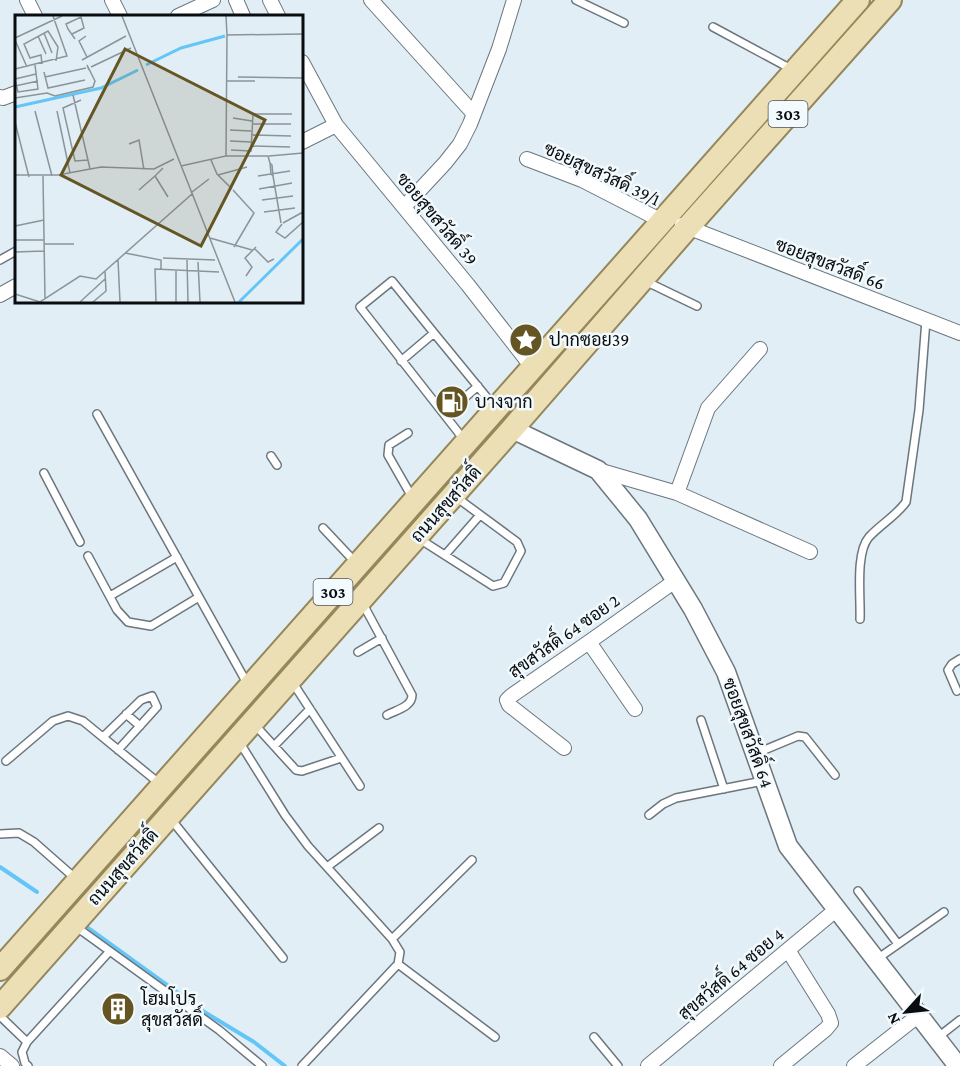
<svg xmlns="http://www.w3.org/2000/svg" width="960" height="1066" viewBox="0 0 960 1066" font-family="'Crimson Pro',Sarabun,serif">
<style>
.lines{fill:none;stroke-linecap:round;stroke-linejoin:round}
.stream{stroke:#63c6f6;stroke-width:4}
.service-casing{stroke:#6b767d;stroke-width:10}
.minor-casing{stroke:#6b767d;stroke-width:16}
.tertiary-casing{stroke:#6b767d;stroke-width:21}
.primary-casing{stroke:#94875b;stroke-width:26}
.service{stroke:#fff;stroke-width:7}
.minor{stroke:#fff;stroke-width:14}
.tertiary{stroke:#fff;stroke-width:18}
.primary{stroke:#ecdfb5;stroke-width:22}
.labels{text-anchor:middle;stroke-width:5;stroke-linejoin:round;paint-order:stroke}
.shield{fill:#f2fafe;stroke:#4f5457;stroke-width:1.5}
.shield-label{font-size:16px;font-weight:bold;fill:#090d0f}
.street-label{font-size:18px;fill:#090d0f;stroke:#f2fafe}
.poi-label{font-size:18px;fill:#090d0f;stroke:#f2fafe;text-anchor:start}
.inset-river{fill:none;stroke:#63c6f6;stroke-width:3}
.inset-road{fill:none;stroke:#8b9499;stroke-width:1.5}
.view{fill:#655523;fill-opacity:0.15;stroke:#655523;stroke-width:3}
.inset-edge{fill:none;stroke:#090d0f;stroke-width:3}
</style>
<rect width="100%" height="100%" fill="#e1eef5"/>
<g class="lines">
<!-- stream -->
<path class="stream" d="M0,867l37,25
M87,927l119,86 48,29 31,24"/>
<defs>
<path id="service" d="M576,0l48,23
M713,27l80,43
M0,260l16,-9
M645,281l52,25
M434,333l-42,-52 -32,26 105,134
M401,361l33,-28 59,72
M97,414l151,271
M445,415l33,-29
M408,433l-19,12 -1,10 24,42
M271,456l6,9
M44,473l36,69
M323,528l33,35
M418,538l75,48 11,-3 17,-32 -4,-9 -61,-45
M445,555l35,-40
M88,556l29,54 11,12 23,4 48,-29
M110,596l67,-39
M363,604l49,91c0,12 -16,15 -25,20
M860,619c1,-21 -5,-66 9,-82 12,-13 27,-21 37,-35l13,-92 7,-90
M358,652l24,-14
M293,683l67,103
M957,691l-9,-21 4,-6 8,-5
M126,714l14,12
M701,720l23,69
M255,725l41,45 6,1 39,-13
M103,737l38,-37 11,-4 5,11 -39,43
M240,743l45,72 23,31 84,93
M274,746l36,-37
M757,753l41,-17 7,1 30,38
M6,761l47,-40 15,-5 15,5 77,63
M649,815l14,-11 13,-6 87,-17
M170,818l113,140
M0,834l19,-1 15,9 42,37
M327,867l52,-39
M858,891l40,53
M75,926l144,104 43,36
M877,959l67,-47
M398,964l97,73
M0,1016l27,26 -5,10 3,11 3,3
M594,1037l24,29
M937,1038l23,-18
M27,1042l82,-90
M302,1066l96,-102 2,-12 -8,-13 80,-79"/>
<path id="minor" d="M27,0l8,16
M112,0l8,16
M236,0l7,16
M270,0l8,16
M371,0l103,114
M178,16l35,-16
M302,62l34,63
M0,97l3,1 13,-5
M302,142l34,-17 132,160 64,82
M527,159l55,21 80,41
M404,207l41,-44 15,-19 10,-20 29,-75 15,-49
M682,225l278,108
M0,295l16,-9
M598,470l79,23 31,-85 52,-59
M677,493l133,59
M589,642l46,67
M564,748l-55,-43 -2,-5 4,-4 78,-54 86,-61
M0,1056l12,10
M648,1066l189,-157
M781,1066l45,-37 5,-6 -3,-9 -40,-64
M854,1066l65,-51"/>
<path id="tertiary" d="M512,429l86,41 40,49 55,90 33,63 62,174 170,220"/>
<path id="primary" d="M0,969l858,-969
M0,1007l512,-578 175,-201 203,-228"/>
</defs>
<!-- service casing -->
<use href="#service" class="service-casing"/>
<!-- minor casing -->
<use href="#minor" class="minor-casing"/>
<!-- tertiary casing -->
<use href="#tertiary" class="tertiary-casing"/>
<!-- primary casing -->
<use href="#primary" class="primary-casing"/>
<!-- service -->
<use href="#service" class="service"/>
<!-- minor -->
<use href="#minor" class="minor"/>
<!-- tertiary -->
<use href="#tertiary" class="tertiary"/>
<!-- primary -->
<use href="#primary" class="primary"/>
</g>
<!-- icons -->
<defs>
<symbol id="sight-disc" viewBox="-11 -11 22 22"><circle r="9.5" fill="#655523" stroke="#f2fafe"/><path d="M0-6L1.8-2.2L6-1.7L2.9 1.2L3.7 5.4L0 3.3L-3.7 5.4L-2.9 1.2L-6-1.7L-1.8-2.2Z" fill="#fff"/></symbol>
<symbol id="fuel-disc" viewBox="-11 -11 22 22"><circle r="9.5" fill="#655523" stroke="#f2fafe"/><path d="M-5.5-6h7V0h2V4h1.3V-2.5L3-4.5l.8-.8L6-3V5H2.5V1h-1V6h-7ZM-4.2-4.7v3.2H.2V-4.7Z" fill="#fff"/></symbol>
<symbol id="building-disc" viewBox="-11 -11 22 22"><circle r="9.5" fill="#655523" stroke="#f2fafe"/><path d="M-4-6H4V6H1V3H-1V6H-4ZM-2.5-4.3h1.7v1.8h-1.7ZM.8-4.3h1.7v1.8H.8ZM-2.5-1h1.7V.8h-1.7ZM.8-1h1.7V.8H.8Z" fill="#fff"/></symbol>
</defs>
<g fill-rule="evenodd">
<use href="#sight-disc" x="507" y="321" width="38" height="38"/>
<use href="#fuel-disc" x="433" y="383" width="38" height="38"/>
<use href="#building-disc" x="99" y="990" width="38" height="38"/>
</g>
<g class="labels">
<!-- shield labels -->
<g class="shield">
<rect x="768.5" y="101" width="39" height="26" rx="4.5"/>
<rect x="313.5" y="579" width="39" height="26" rx="4.5"/>
</g>
<g class="shield-label">
<text x="788" y="120">303</text>
<text x="333" y="598">303</text>
</g>
<!-- street labels -->
<g class="street-label">
<text transform="translate(602 174) rotate(25)" y="6">ซอยสุขสวัสดิ์ 39/1</text>
<text transform="translate(437 219) rotate(50)" y="6">ซอยสุขสวัสดิ์ 39</text>
<text transform="translate(830 264) rotate(21)" y="6">ซอยสุขสวัสดิ์ 66</text>
<text transform="translate(446 504) rotate(-48)" y="6">ถนนสุขสวัสดิ์</text>
<text transform="translate(564 636) rotate(-35)" y="6">สุขสวัสดิ์ 64 ซอย 2</text>
<text transform="translate(748 733) rotate(70)" y="6">ซอยสุขสวัสดิ์ 64</text>
<text transform="translate(123 867) rotate(-48)" y="6">ถนนสุขสวัสดิ์</text>
<text transform="translate(731 974) rotate(-40)" y="6">สุขสวัสดิ์ 64 ซอย 4</text>
</g>
<!-- poi labels -->
<g class="poi-label">
<text x="549" y="346">ปากซอย39</text>
<text x="475" y="408">บางจาก</text>
<text x="141" y="1005">โฮมโปร<tspan x="141" dy="21">สุขสวัสดิ์</tspan></text>
</g>
</g>
<!-- overview -->
<g transform="translate(15 15)">
<rect width="288" height="288" fill="#e1eef5"/>
<path class="inset-river" d="M131,50l35,-17 44,-12M0,92l86,-19 37,-18M224,287l64,-63"/>
<path class="inset-road" d="M107,1l113,286M211,1l1,19M29,18l8,20M57,19l12,-6 -3,-11 -15,7 2,5 7,10M23,21l8,18M71,21l-7,5 8,16M0,23l47,-22M0,25l12,27M67,45l44,-24M27,49l-1,-9 -11,3 -6,-14 24,-13 10,16 -2,14M76,52l40,-19M0,54l52,-13 -14,-40M29,57l4,16 37,-8M30,62l41,-9M223,62l65,1M0,64l21,-5M0,65l3,12 20,-3 -3,-24M212,66h28M0,71l23,-5M58,80l17,74M0,83l32,-5 8,3 38,-9 2,-6 -8,-16 2,5M66,85l-18,8 12,53 13,-1M20,96l17,65M42,96l13,62M218,103l19,3M0,107l14,55M237,109h39M215,115l21,1M236,120l40,1M215,126l21,1M114,129l10,-4 5,30M236,131l39,1M216,135l20,1 2,-37h39M211,141h42l2,7M254,141l34,-3M196,145l6,14 15,15M255,148l2,2 1,11 -2,-2zM166,151l45,-10 1,-121 76,-1M148,153l-8,8 13,21M0,160h43l43,-8 53,2 20,-10M203,160l29,-8M28,161l2,123M243,161l32,-5M258,161l8,47M244,174l33,-6M124,175l16,-14M218,175l21,23 -20,34M177,177l17,-13M247,185l31,-4M249,197l31,-4M268,208l20,-11M267,209l-6,8 9,6 18,-16M0,211l29,-6M195,223l42,12M0,225h29M29,229h30M239,233l14,14 6,-3M0,237l29,-1M110,238l36,7v9M148,243l52,2M103,245l2,42M172,245l1,42M183,247l2,40M161,255v32M231,261l6,-9 -7,-9 11,-11M0,279l25,8 40,-26 16,3 96,-85M65,287l25,-23M78,287l13,-11 -1,-20M141,287l-1,-33 64,3"/>
<path class="view" d="M110,34l140,71 -64,126 -140,-71z"/>
<rect width="288" height="288" class="inset-edge"/>
</g>
<!-- north arrow -->
<g transform="translate(906 1012) rotate(243)" stroke="#f2fafe" stroke-width="4.5" paint-order="stroke">
<path d="M0-4.5L10 22L0 15L-10 22Z" fill="#090d0f"/>
<text y="-9" font-size="16" font-weight="bold" text-anchor="middle" fill="#090d0f">N</text>
</g>
</svg>
